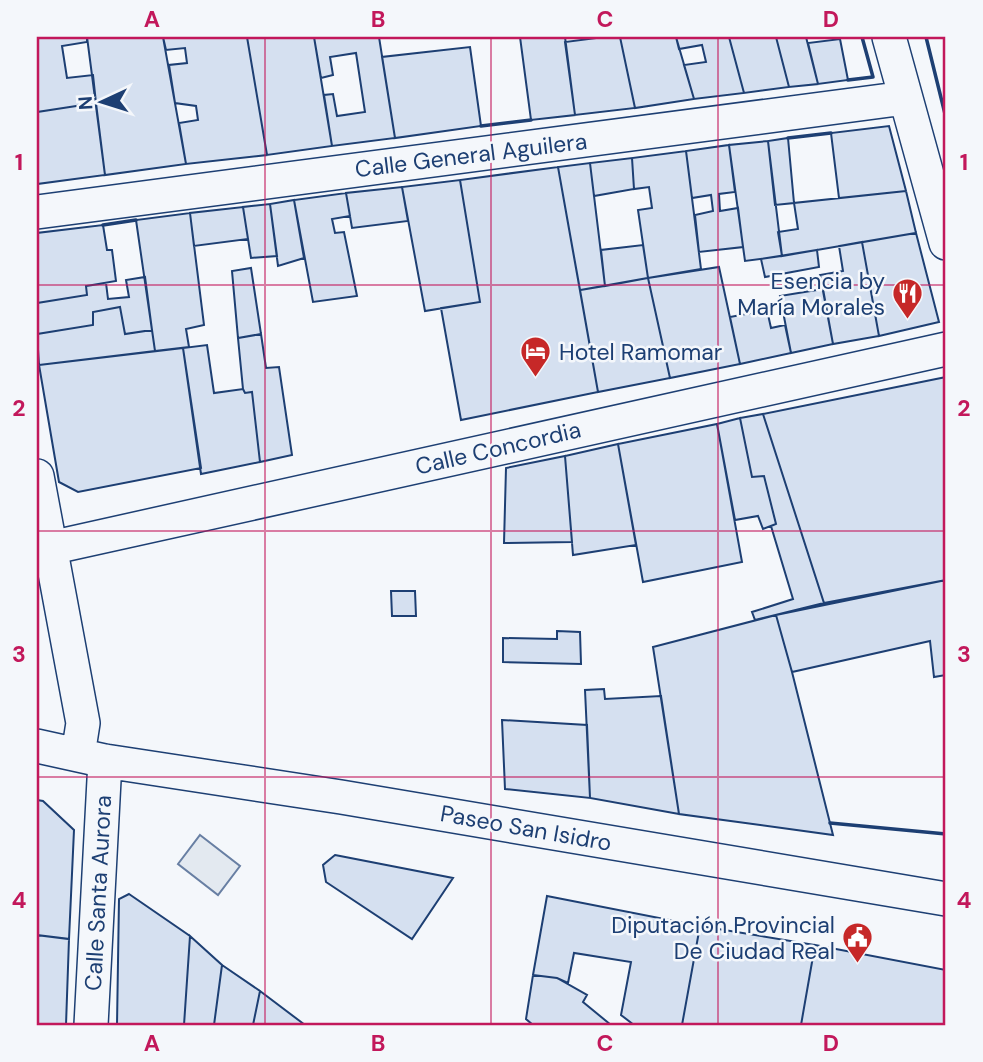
<svg xmlns="http://www.w3.org/2000/svg" width="983" height="1062" viewBox="0 0 983 1062" font-family="'DM Sans',sans-serif">
<style>
.green{fill:#e3e9f0;stroke:#687fa3;stroke-width:2}
.building{fill:#d5e0f0;stroke:#1d3f73;stroke-width:2}
.lines{fill:none;stroke-linecap:round;stroke-linejoin:round}
.minor-casing{stroke:#1d3f73;stroke-width:36}
.minor{stroke:#f4f7fb;stroke-width:33}
.wall{stroke:#1d3f73;stroke-width:3.5}
.grid{fill:none;stroke:#c2185b;stroke-width:2;stroke-opacity:0.55}
.labels{text-anchor:middle;stroke-width:5;stroke-linejoin:round;paint-order:stroke}
.street-label{font-size:23px;fill:#1d3f73;stroke:#f4f7fb}
.poi-label{font-size:23px;fill:#1d3f73;stroke:#f4f7fb;text-anchor:end}
.neatline{fill:none;stroke:#c2185b;stroke-width:2.5}
.grid-label{font-size:23px;text-anchor:middle;font-weight:bold;fill:#c2185b}
</style>
<rect width="100%" height="100%" fill="#f4f7fb"/>
<!-- green -->
<path class="green" d="M200,835l40,31 -22,29 -40,-31z"/>
<!-- building -->
<path class="building" d="M37,37h50v5l-25,4 5,32 26,-3 3,28 -59,9z
M87,37h76l23,127 -81,11z
M163,37h84l20,118 -81,9 -7,-41 19,-3 -2,-14 -21,-3 -6,-38 18,-2 -2,-15 -19,2z
M247,37h67l18,109 -65,9z
M314,37h65l16,101 -63,8 -8,-51 9,-1 4,22 28,-4 -9,-59 -26,4 3,18 -12,3z
M520,37h45l10,78 -44,5z
M604,37h16l15,71 -60,7 -10,-73z
M620,37h56l18,62 -59,9z
M676,37h53l15,56 -50,6 -10,-34 22,-3 -4,-17 -23,4z
M729,37h47l13,50 -45,6z
M776,37h30l12,47 -29,3z
M840,39l8,41 -30,4 -10,-41z
M470,47l11,79 -86,12 -13,-81z
M96,103l9,72 -68,9v-72z
M889,126l17,65 -67,7 -8,-65z
M788,138l6,65 -19,2 -7,-64z
M768,141l14,115 -37,5 -16,-116z
M729,145l6,47 -16,2 1,17 18,-3 5,39 -44,5 -4,-37 18,-4 -2,-16 -19,3 -6,-47z
M686,151l15,118 -53,9 -10,-68 14,-2 -3,-21 -15,2 -2,-31z
M632,158l2,31 -40,7 -4,-33z
M590,163l15,123 -25,4 -22,-123z
M558,167l40,225 -137,28 -20,-112 39,-6 -20,-122z
M460,180l20,122 -55,9 -23,-124z
M402,187l6,34 -56,7 -6,-35z
M906,191l10,42 -134,23 -4,-24 20,-3 -4,-26z
M346,193l4,23 -18,3 3,14 9,-1 13,64 -44,6 -19,-102z
M294,200l10,58 -26,8 -8,-62z
M270,204l7,52 -26,2 -8,-51z
M243,207l5,32 -54,7 -4,-33z
M190,213l14,112 -18,4 3,18 -34,4 -19,-131z
M103,225l4,25h5l4,31 -30,5 1,9 -50,8v-70z
M916,233l23,89 -60,14 -17,-94z
M862,242l17,94 -46,8 -13,-69 23,-4 -4,-25z
M643,245l5,33 -43,8 -4,-36z
M817,250l2,17 -54,10 -4,-18z
M719,267l21,97 -70,14 -22,-100z
M251,268l10,66 -23,4 -6,-67z
M145,277l7,53 -27,4 -5,-27 -27,5v13l-56,9v-31l50,-8 -1,-9 20,-3 2,16 21,-2 -3,-17z
M648,278l22,100 -72,14 -18,-102z
M823,289l10,55 -42,9 -11,-57z
M120,307l5,27 27,-4 3,21 -116,14 -2,-31 56,-9v-13z
M767,310l4,18 14,-3 6,28 -51,11 -10,-47z
M261,334l5,34 13,-1 13,88 -32,7 -8,-70 -7,1 -2,-4 -5,-51z
M207,345l7,48 29,-4 2,4 7,-1 8,70 -59,12 -18,-126z
M183,348l18,120 -123,24 -19,-10 -20,-117z
M946,377v203l-122,23 -61,-189z
M763,414l61,189 -69,17 -3,-8 41,-13 -22,-73 5,-2 -12,-48 -12,1 -12,-59z
M740,418l12,59 12,-1 12,48 -13,5 -5,-13 -23,4 -18,-96z
M717,424l25,138 -99,20 -25,-138z
M618,444l18,101 -63,10 -8,-99z
M565,456l7,86 -68,1 2,-75z
M946,580v95l-12,2 -4,-36 -138,31 -16,-57z
M391,591h24l1,25h-24z
M776,615l16,57 41,163 -154,-21 -26,-167z
M557,631l23,1 1,32 -78,-2v-24l54,1z
M604,689l1,10 56,-3 18,118 -89,-16 -5,-108z
M502,720l85,5 3,73 -85,-9z
M37,800l6,1 31,29 -5,109 -32,-4z
M335,855l118,23 -41,61 -86,-57 -3,-17z
M129,894l61,42 -6,89h-67l2,-126z
M547,896l153,30 -18,99h-48l-13,-10 10,-53 -57,-9 -6,30 -11,-5 -24,-3z
M700,926l115,19 -14,80h-119z
M37,935l32,4 -3,86h-29z
M190,936l32,29 -8,60h-30z
M815,945l131,25v55h-145z
M222,965l38,26 -7,34h-39z
M533,975l24,3 30,17 -4,7 28,23h-78l-7,-6z
M260,991l45,34h-52z"/>
<g class="lines">
<defs>
<path id="minor" d="M889,37l57,206
M37,212l868,-114
M37,476l46,247 -5,32
M50,548l896,-199
M37,746l68,15 236,36 605,102
M91,1025l14,-264"/>
</defs>
<!-- minor casing -->
<use href="#minor" class="minor-casing"/>
<!-- minor -->
<use href="#minor" class="minor"/>
<!-- wall -->
<path class="wall" d="M926,37l20,81
M848,80l25,-3 -11,-40
M481,126l50,-6
M788,138l43,-5
M103,225l33,-5
M830,823l116,11"/>
</g>
<!-- grid -->
<path class="grid" d="M265,37v988M491,37v988M718,37v988M37,285h909M37,531h909M37,777h909"/>
<!-- icons -->
<defs>
<symbol id="restaurant-pin" viewBox="-11 -11 22 30"><path d="M0 17L-7.5 6A9.5 9.5 0 1 1 7.5 6Z" fill="#c62828" stroke="#f4f7fb"/><path d="M-5-6h1v4h1v-4h1v4h1v-4h1v5L-1.5 .5V6h-2V.5L-5-1ZM5-6V6H3V1.5H1.5Q1.5-4 5-6Z" fill="#fff"/></symbol>
<symbol id="hotel-pin" viewBox="-11 -11 22 30"><path d="M0 17L-7.5 6A9.5 9.5 0 1 1 7.5 6Z" fill="#c62828" stroke="#f4f7fb"/><path d="M-6-4.5h1.5V1H6V5H4.5V3h-9V5H-6ZM-4 0a1.8 1.8 0 1 1 3.6 0ZM.5 0V-2.5h3Q6-2.5 6 0Z" fill="#fff"/></symbol>
<symbol id="civic-pin" viewBox="-11 -11 22 30"><path d="M0 17L-7.5 6A9.5 9.5 0 1 1 7.5 6Z" fill="#c62828" stroke="#f4f7fb"/><path d="M-.6-6.5H3V-4.5H.6V-3L4-1V1h2V6H-6V1h2V-1L-.6-3ZM-1.2 2.5V6h2.4V2.5Z" fill="#fff"/></symbol>
</defs>
<g fill-rule="evenodd">
<use href="#restaurant-pin" x="890" y="276" width="35" height="47"/>
<use href="#hotel-pin" x="518" y="334" width="35" height="47"/>
<use href="#civic-pin" x="840" y="920" width="35" height="47"/>
</g>
<g class="labels">
<!-- street labels -->
<g class="street-label">
<text transform="translate(471 155) rotate(-7)" y="8">Calle General Aguilera</text>
<text transform="translate(498 448) rotate(-13)" y="8">Calle Concordia</text>
<text transform="translate(526 828) rotate(10)" y="8">Paseo San Isidro</text>
<text transform="translate(98 893) rotate(-87)" y="8">Calle Santa Aurora</text>
</g>
<!-- poi labels -->
<g class="poi-label">
<text x="885" y="289">Esencia by<tspan x="885" dy="26">María Morales</tspan></text>
<text x="559" y="360" text-anchor="start">Hotel Ramomar</text>
<text x="835" y="933">Diputación Provincial<tspan x="835" dy="26">De Ciudad Real</tspan></text>
</g>
</g>
<!-- border -->
<rect width="983" height="1062" fill="none" stroke="#f4f7fb" stroke-width="77"/>
<!-- north arrow -->
<g transform="translate(102 102) rotate(266)" stroke="#f4f7fb" stroke-width="5" paint-order="stroke">
<path d="M0-5L12 26L0 18L-12 26Z" fill="#1d3f73"/>
<text y="-10" font-size="19" font-weight="bold" text-anchor="middle" fill="#1d3f73">N</text>
</g>
<rect x="38" y="38" width="906" height="986" class="neatline"/>
<g class="grid-label">
<text x="152" y="27">A</text>
<text x="378" y="27">B</text>
<text x="605" y="27">C</text>
<text x="831" y="27">D</text>
<text x="19" y="170">1</text>
<text x="964" y="170">1</text>
<text x="19" y="416">2</text>
<text x="964" y="416">2</text>
<text x="19" y="662">3</text>
<text x="964" y="662">3</text>
<text x="19" y="908">4</text>
<text x="964" y="908">4</text>
<text x="152" y="1051">A</text>
<text x="378" y="1051">B</text>
<text x="605" y="1051">C</text>
<text x="831" y="1051">D</text>
</g>
</svg>
